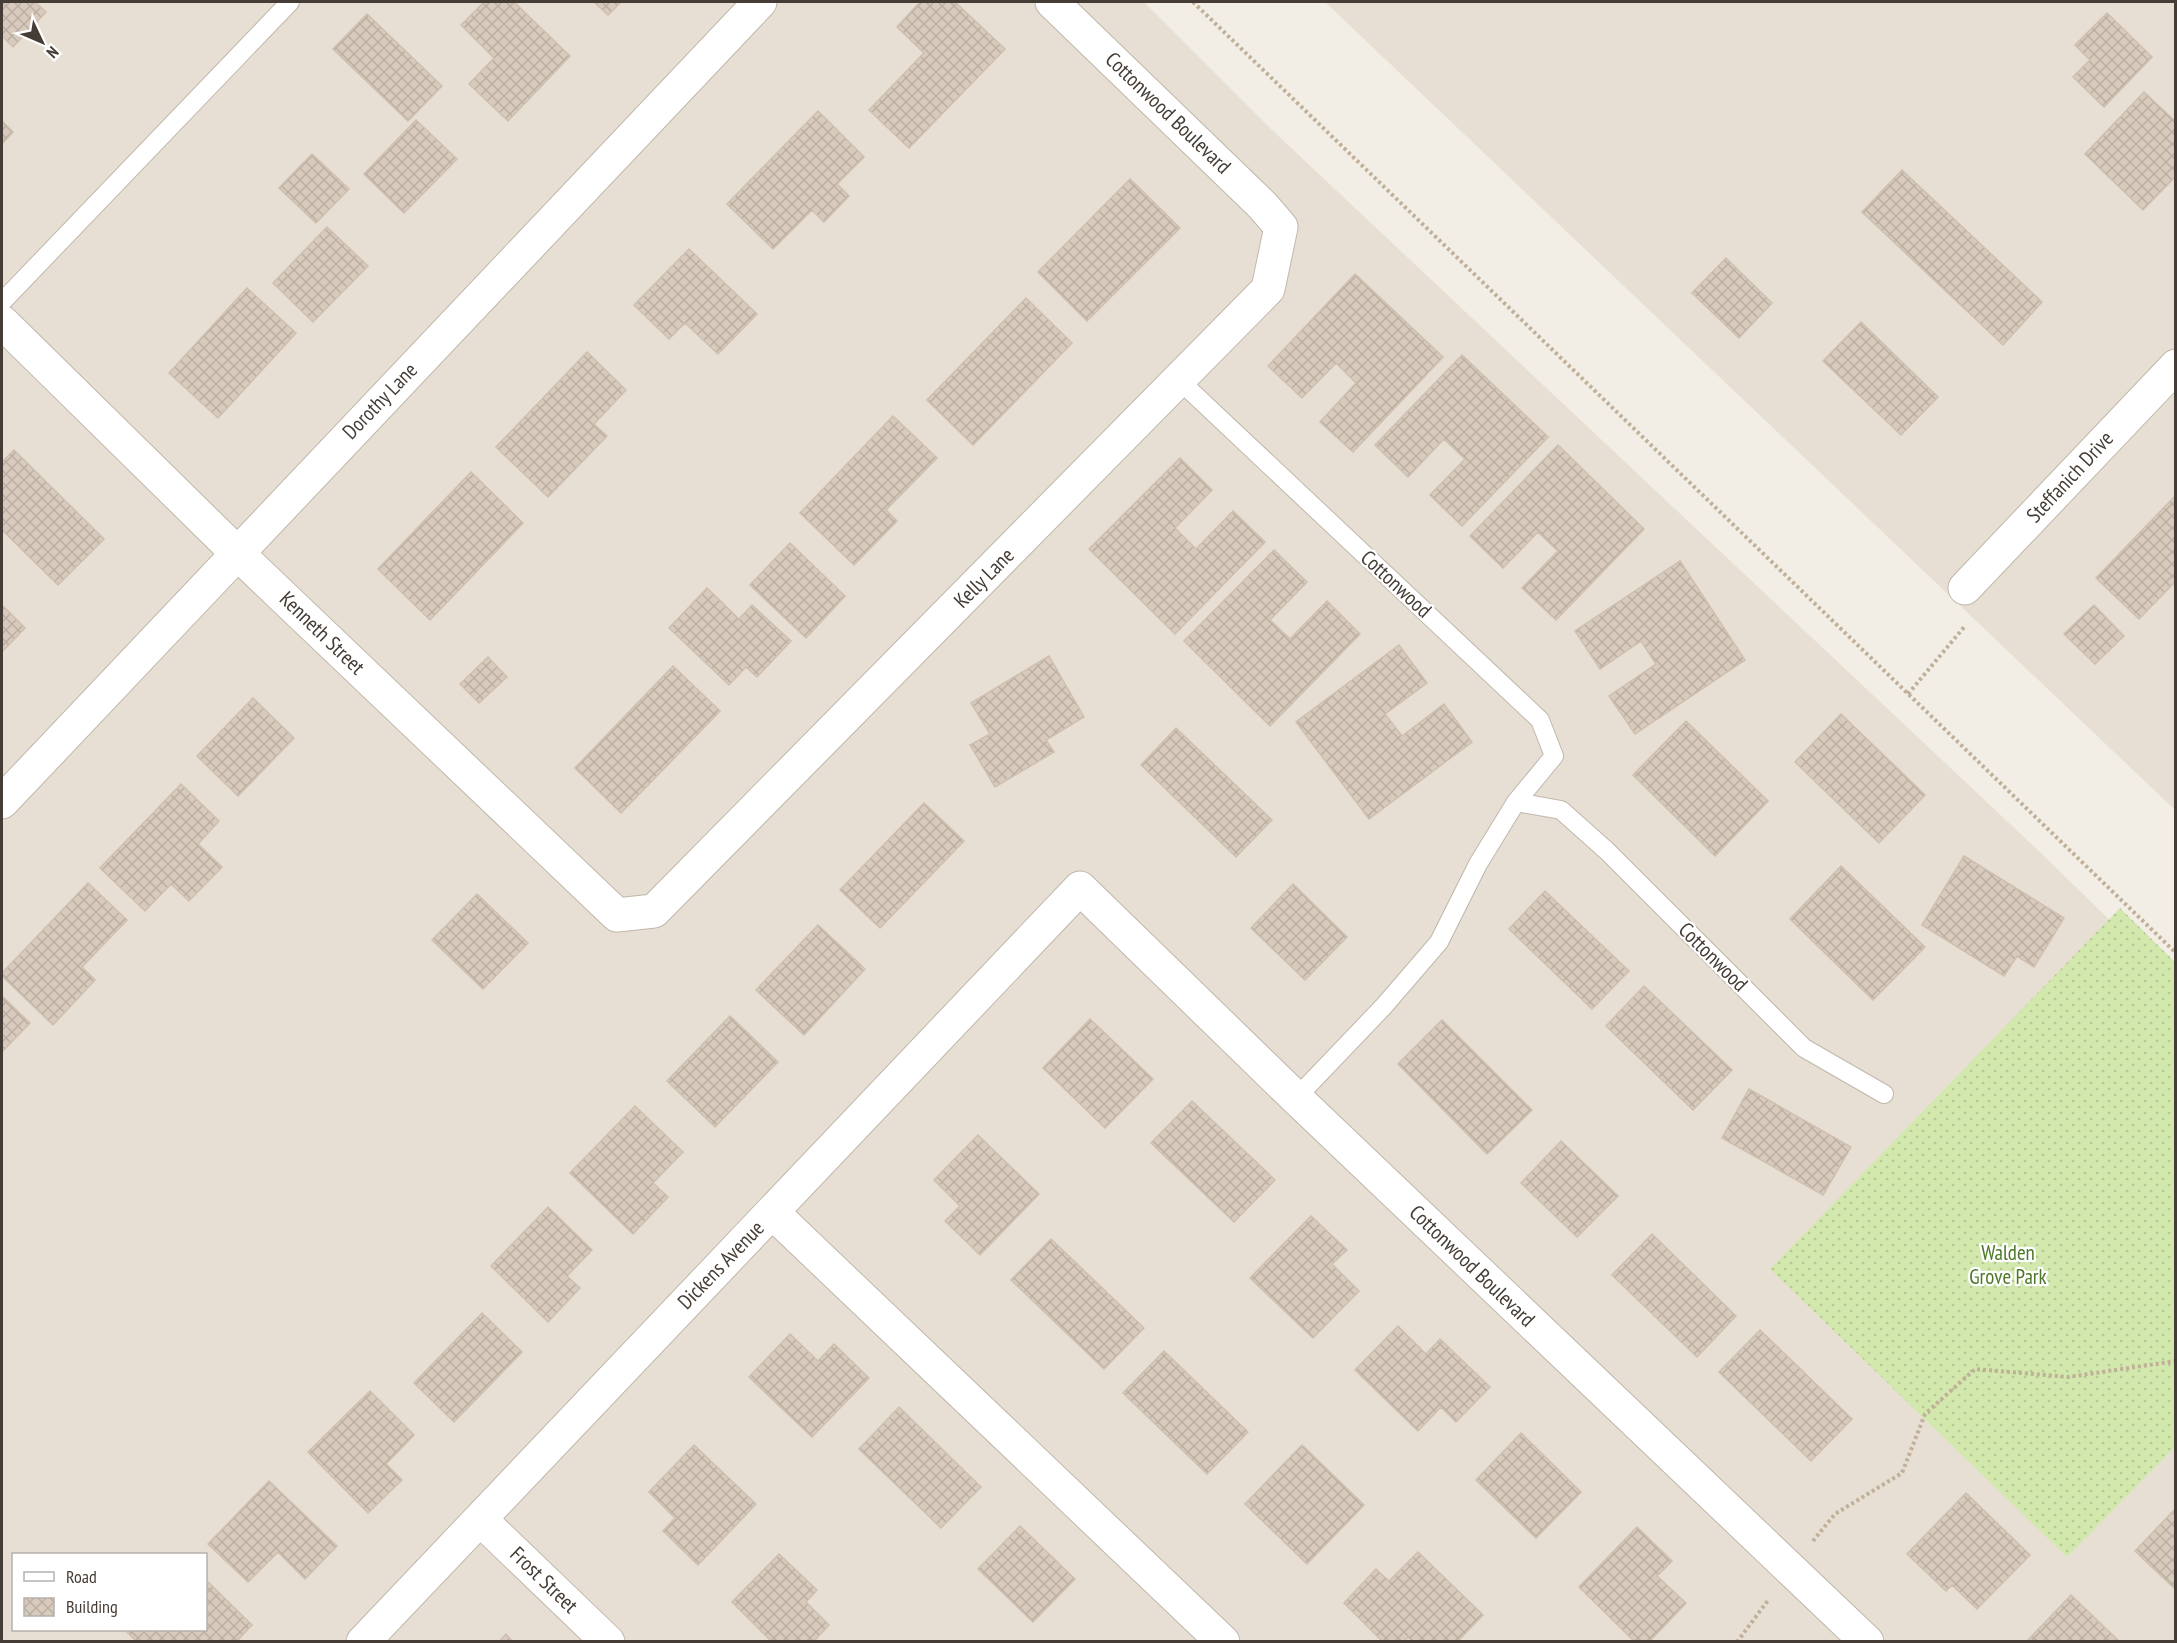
<svg xmlns="http://www.w3.org/2000/svg" width="2177" height="1643" viewBox="0 0 2177 1643" font-family="'PT Sans Narrow',sans-serif">
<style>
.residential{fill:#e7dfd3;fill-rule:evenodd}
.grass{fill:url(#grass-dots)}
.building{fill:url(#building-cross-hatch);stroke:#cfbfae;stroke-width:1.5}
.lines{fill:none;stroke-linecap:round;stroke-linejoin:round}
.lane-casing{stroke:#c1b7ab;stroke-width:20}
.street-casing{stroke:#c1b7ab;stroke-width:35}
.path{stroke:#c0af99;stroke-width:4;stroke-dasharray:3 3;stroke-linecap:butt}
.lane{stroke:#fff;stroke-width:18}
.street{stroke:#fff;stroke-width:33}
.labels{text-anchor:middle;stroke-width:4.5;stroke-linejoin:round;paint-order:stroke}
.street-label{font-size:21px;fill:#453d35;stroke:#fff}
.park-label{font-size:21px;fill:#4c7827;stroke:#fff}
</style>
<defs>
<pattern id="grass-dots" width="8" height="8" patternUnits="userSpaceOnUse" patternTransform="scale(1.5)"><rect width="8" height="8" fill="#d2e8ad"/><path d="M2 2h.1M6 6h.1" fill="none" stroke="#b6c895" stroke-width="1.8" stroke-linecap="round"/></pattern>
<pattern id="building-cross-hatch" width="8" height="8" patternUnits="userSpaceOnUse" patternTransform="scale(1.5)"><rect width="8" height="8" fill="#d8cbbd"/><path d="M0 0l8 8M0 8l8-8" fill="none" stroke="#bbafa3"/></pattern>
</defs>
<rect width="100%" height="100%" fill="#f3eee5"/>
<!-- residential -->
<path class="residential" d="M2,2h1142l127,127 770,724 134,131v657l-2173,1zM14,1554h192v76h-192z
M1325,2h850v808z"/>
<!-- grass -->
<path class="grass" d="M2120,908l55,54v487h-2l-106,108 -297,-288z"/>
<!-- building -->
<path class="building" d="M2,2h33l11,10 -33,35 -11,-11z
M484,2h30l56,54 -62,65 -39,-37 25,-26 -33,-33z
M594,2h27l-13,13z
M920,2h35l50,47 -96,99 -40,-38 55,-57 -27,-26z
M2107,13l45,44 -48,50 -31,-30 17,-17 -15,-15z
M367,14l75,72 -34,35 -75,-72z
M2144,92l32,30v54l-33,34 -58,-56z
M818,111l46,46 -27,27 12,12 -25,26 -12,-12 -39,39 -46,-45z
M416,120l41,39 -53,54 -40,-39z
M2,121l11,11 -11,12z
M312,154l37,35 -33,34 -37,-35z
M1902,170l140,132 -39,43 -141,-133z
M1130,179l50,49 -93,93 -49,-49z
M327,227l41,39 -55,56 -40,-39z
M689,249l68,65 -39,40 -33,-31 -16,16 -35,-34z
M1726,258l46,45 -33,35 -47,-45z
M1355,274l88,83 -90,95 -33,-30 36,-39 -20,-20 -34,35 -34,-32z
M247,288l49,45 -78,85 -49,-45z
M1026,298l46,45 -99,102 -46,-45z
M1861,322l77,75 -37,38 -78,-74z
M587,352l39,38 -32,34 13,12 -59,61 -52,-50z
M1462,355l86,82 -86,89 -32,-31 35,-36 -21,-20 -36,38 -33,-32z
M893,416l44,42 -51,52 11,11 -43,44 -54,-52z
M1558,445l86,84 -88,91 -34,-32 36,-37 -20,-19 -35,36 -33,-32z
M14,450l90,89 -46,46 -56,-55v-68z
M1180,458l32,32 -37,38 21,21 37,-38 32,31 -90,92 -86,-85z
M471,472l52,51 -93,97 -52,-51z
M2176,495v86l-37,38 -43,-41z
M790,543l55,53 -39,42 -56,-53z
M1274,550l33,32 -37,38 20,19 37,-38 33,33 -90,92 -86,-85z
M1680,561l65,99 -110,74 -26,-38 47,-32 -15,-23 -41,28 -25,-38z
M707,588l32,31 13,-14 39,36 -34,36 -11,-10 -17,18 -60,-57z
M2,605l23,23 -23,24z
M2094,605l30,31 -29,28 -31,-30z
M1399,645l28,38 -42,31 17,22 42,-32 28,38 -103,77 -73,-97z
M1049,656l35,61 -38,23 8,12 -59,35 -25,-42 20,-11 -19,-31z
M488,657l19,20 -28,26 -19,-19z
M673,666l47,45 -99,102 -46,-45z
M253,698l41,40 -56,58 -41,-40z
M1841,714l84,81 -46,48 -84,-81z
M1686,721l82,80 -53,55 -82,-81z
M1176,728l96,92 -36,37 -95,-92z
M181,784l38,37 -21,23 24,23 -33,34 -18,-17 -26,27 -45,-43z
M924,803l40,38 -84,87 -40,-38z
M1964,856l100,62 -30,49 -17,-11 -13,20 -82,-51z
M1841,866l84,81 -52,53 -83,-81z
M88,883l39,37 -45,47 13,13 -42,45 -51,-49v-3z
M1293,884l54,53 -42,43 -54,-52z
M1545,891l84,80 -37,38 -83,-80z
M477,894l51,49 -45,46 -51,-49z
M818,925l47,44 -61,66 -48,-45z
M1644,986l88,84 -39,40 -87,-84z
M2,996l28,27 -28,29z
M730,1016l48,46 -63,65 -48,-46z
M1090,1019l63,60 -48,49 -62,-60z
M1442,1020l90,90 -45,44 -89,-90z
M1749,1089l102,58 -28,48 -101,-57z
M1192,1101l83,79 -41,42 -83,-79z
M635,1106l48,46 -30,31 15,14 -35,37 -63,-61z
M978,1135l61,59 -59,61 -35,-34 15,-15 -26,-26z
M1561,1141l57,55 -41,41 -56,-54z
M548,1207l44,43 -25,26 13,12 -32,34 -57,-56z
M1311,1216l36,34 -15,14 27,27 -46,47 -63,-60z
M1652,1234l84,82 -39,41 -85,-82z
M1051,1239l93,89 -40,41 -93,-89z
M482,1313l40,39 -68,70 -40,-39z
M1398,1326l28,28 14,-15 50,48 -34,35 -15,-15 -23,24 -63,-61z
M1760,1330l92,89 -41,42 -92,-89z
M790,1334l28,27 16,-17 35,34 -57,59 -63,-60z
M1164,1351l84,81 -41,42 -84,-81z
M370,1391l44,44 -28,29 16,16 -34,33 -60,-61z
M899,1407l82,80 -40,41 -82,-79z
M1521,1433l60,59 -45,46 -60,-58z
M694,1445l62,59 -58,61 -35,-34 12,-13 -26,-26z
M1302,1445l62,60 -57,59 -62,-60z
M269,1481l68,65 -32,33 -27,-27 -30,30 -40,-38z
M1966,1493l64,62 -53,54 -25,-24 -6,6 -39,-37z
M2176,1508v82l-41,-39z
M1020,1526l55,53 -42,43 -55,-53z
M1637,1527l35,34 -15,15 29,27 -37,39h-14l-56,-55z
M1418,1552l65,63 -26,27h-44l-5,-5 -4,5h-21l-39,-39 32,-34 13,12z
M779,1554l38,36 -11,12 23,23 -16,17h-41l-40,-40z
M206,1580l46,45 -16,17h-99l-10,-10 2,-2h77z
M2071,1595l49,47h-94z
M506,1634l7,8h-14z"/>
<g class="lines">
<defs>
<path id="lane" d="M2,302l288,-300
M1179,380l361,340 14,36 -38,46 -38,62 -39,78 -55,64 -88,92
M1516,802l45,8 46,41 197,197 80,46"/>
<path id="street" d="M2,322l234,230 381,363 37,-4 614,-622 13,-62 -18,-21 -211,-204
M1965,588l211,-222
M2,802l758,-800
M772,1212l451,430
M480,1519l128,123
M363,1642l717,-754 216,210 571,544"/>
</defs>
<!-- lane casing -->
<use href="#lane" class="lane-casing"/>
<!-- street casing -->
<use href="#street" class="street-casing"/>
<!-- path -->
<path class="path" d="M1193,2l983,951
M1908,694l57,-68
M1813,1541l22,-27 67,-41 23,-59 50,-45 93,8 108,-16
M1737,1642l32,-43"/>
<!-- lane -->
<use href="#lane" class="lane"/>
<!-- street -->
<use href="#street" class="street"/>
</g>
<g class="labels">
<!-- street labels -->
<g class="street-label">
<text transform="translate(1168 113) rotate(44)" y="7">Cottonwood Boulevard</text>
<text transform="translate(380 401) rotate(-46)" y="7">Dorothy Lane</text>
<text transform="translate(2070 477) rotate(-47)" y="7">Steffanich Drive</text>
<text transform="translate(984 578) rotate(-45)" y="7">Kelly Lane</text>
<text transform="translate(1396 584) rotate(43)" y="7">Cottonwood</text>
<text transform="translate(322 633) rotate(44)" y="7">Kenneth Street</text>
<text transform="translate(1713 957) rotate(45)" y="7">Cottonwood</text>
<text transform="translate(721 1265) rotate(-46)" y="7">Dickens Avenue</text>
<text transform="translate(1472 1266) rotate(44)" y="7">Cottonwood Boulevard</text>
<text transform="translate(544 1580) rotate(44)" y="7">Frost Street</text>
</g>
<!-- park labels -->
<g class="park-label">
<text x="2008" y="1260">Walden<tspan x="2008" dy="24">Grove Park</tspan></text>
</g>
</g>
<!-- border -->
<rect width="2177" height="1643" fill="none" stroke="#453d35" stroke-width="6"/>
<!-- legend -->
<rect x="12" y="1553" width="195" height="78" fill="#ffffff" stroke="#b5b1ae" stroke-width="1.5"/>
<rect x="24" y="1572" width="30" height="9" fill="#ffffff" stroke="#b5b1ae" stroke-width="1.5"/>
<text x="66" y="1583" font-size="18" fill="#453d35">Road</text>
<rect x="24" y="1598" width="30" height="18" fill="url(#building-cross-hatch)" stroke="#b5b1ae" stroke-width="1.5"/>
<text x="66" y="1613" font-size="18" fill="#453d35">Building</text>
<!-- north arrow -->
<g transform="translate(42 42) rotate(134)" stroke="#ffffff" stroke-width="4.5" paint-order="stroke">
<path d="M0-4.5L10 22L0 15L-10 22Z" fill="#453d35"/>
<text y="-9" font-size="16" font-weight="bold" text-anchor="middle" fill="#453d35">N</text>
</g>
</svg>
